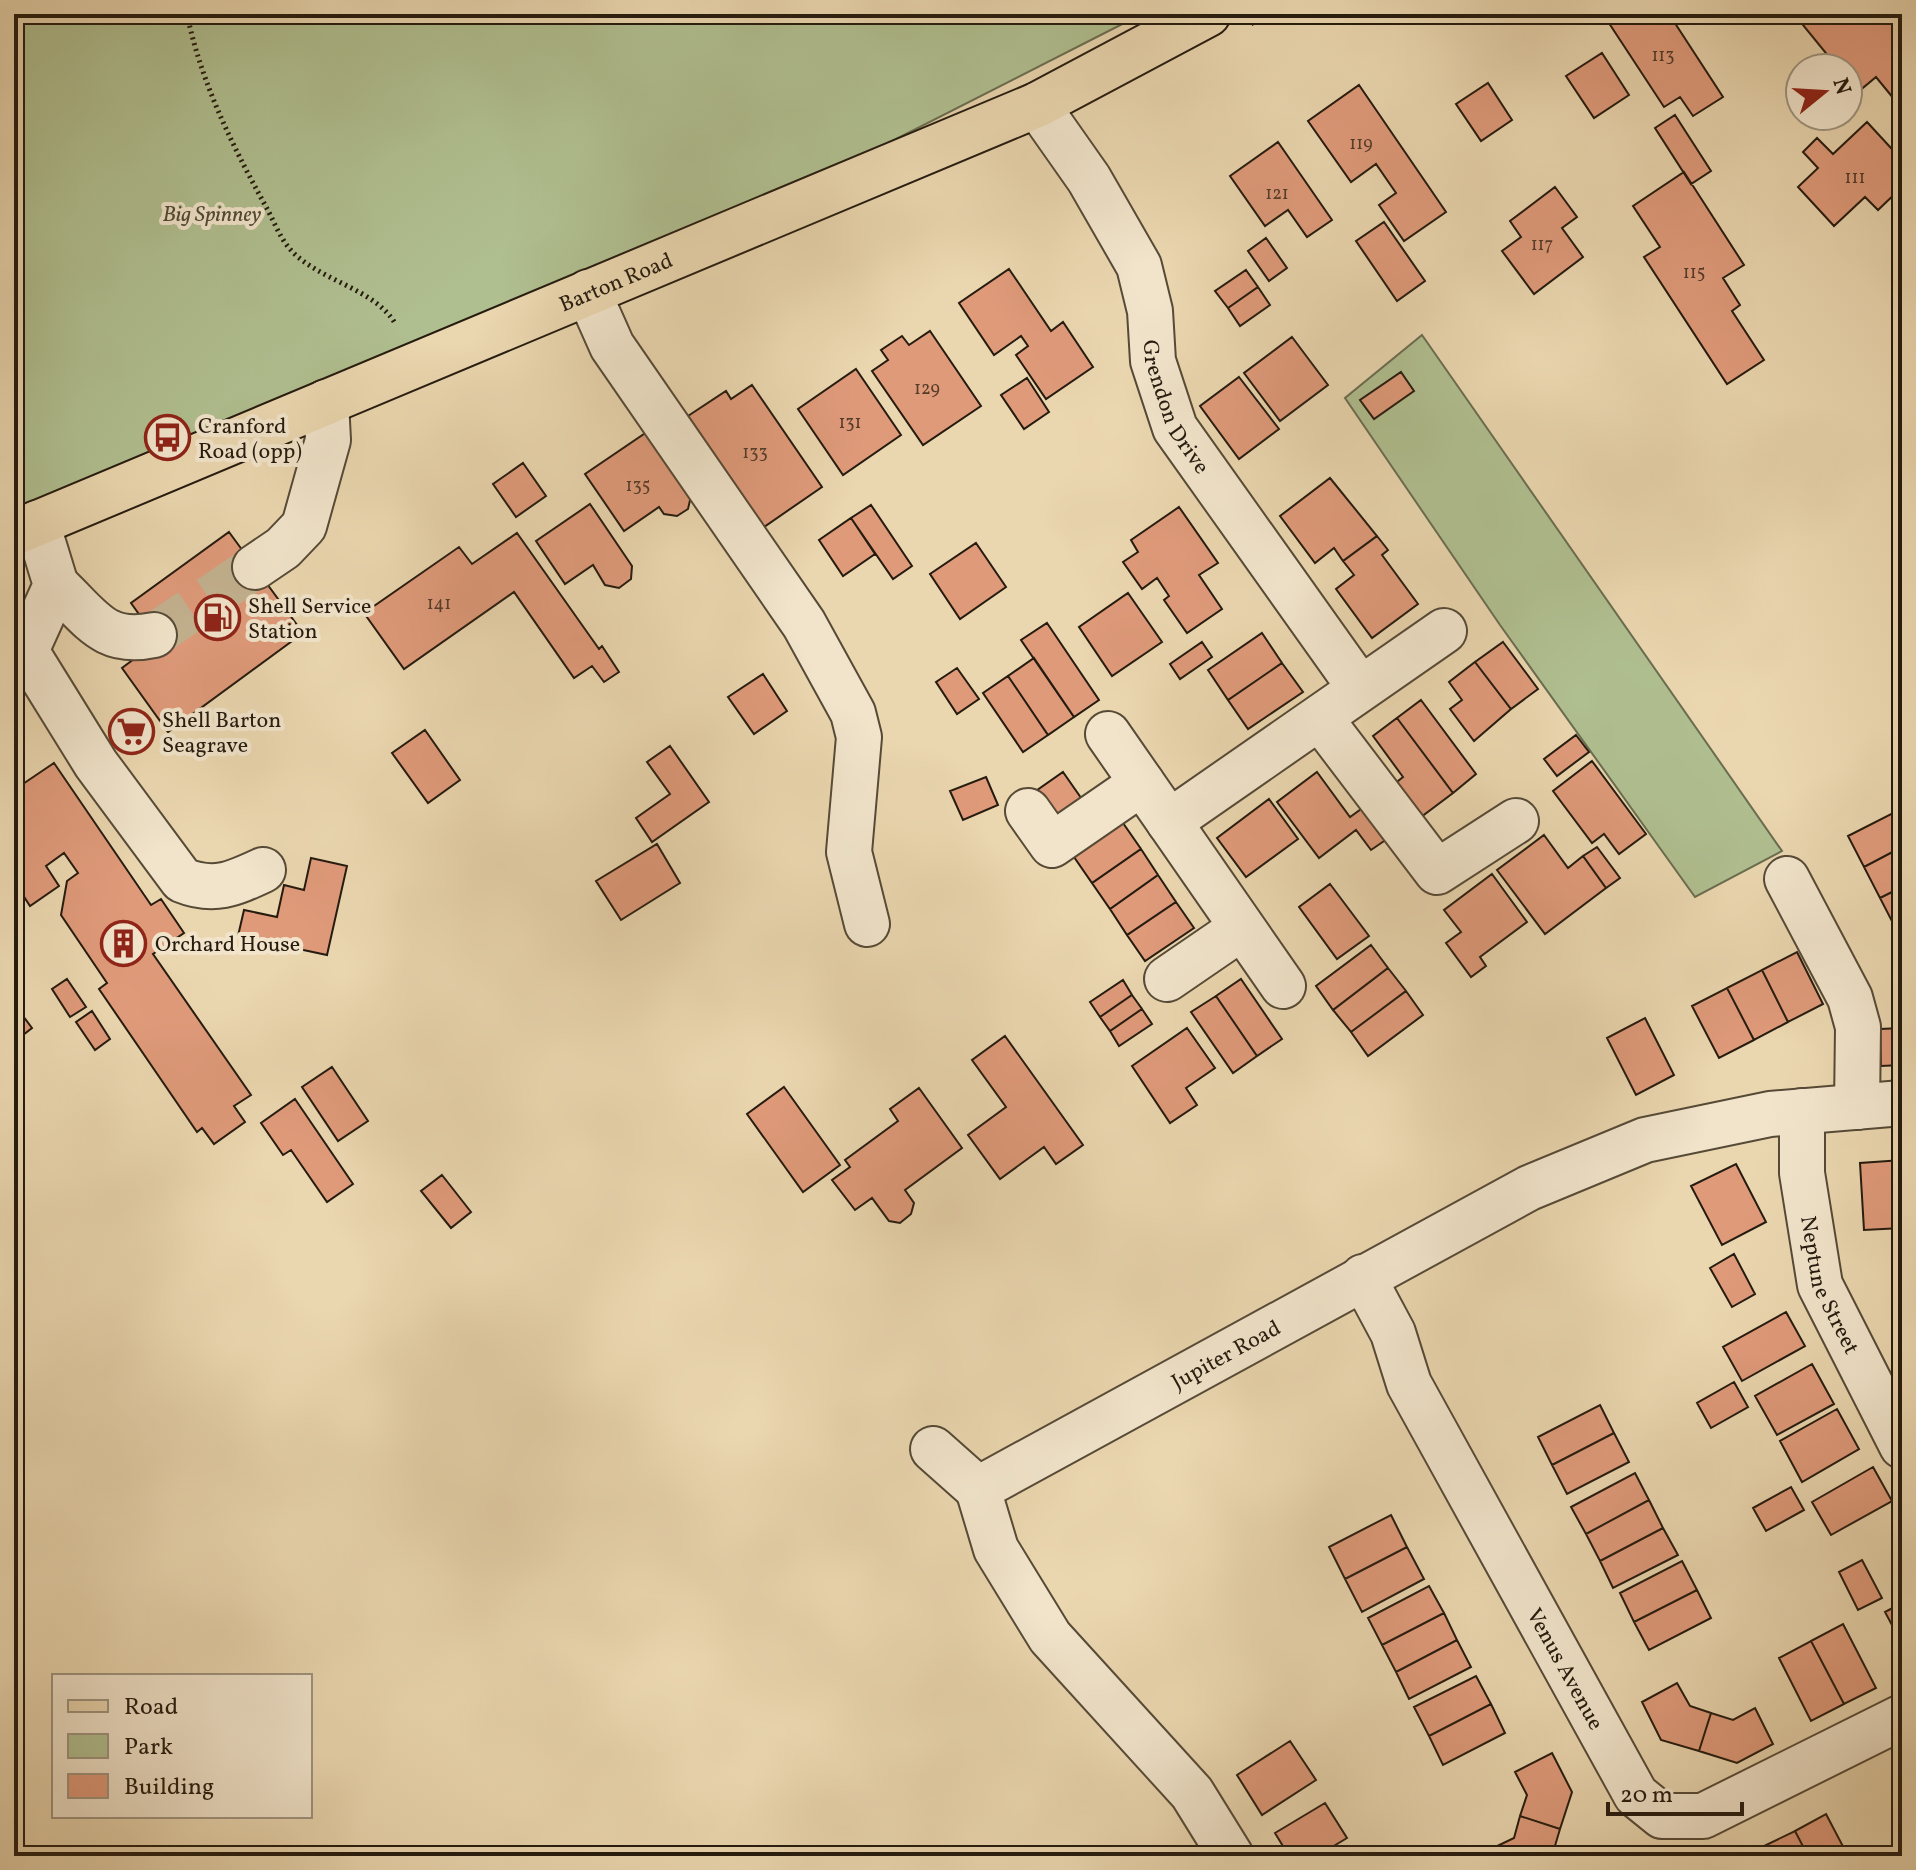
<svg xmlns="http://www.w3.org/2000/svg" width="1916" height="1870" viewBox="0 0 1916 1870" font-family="Vollkorn,serif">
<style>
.green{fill:#b0bf90;stroke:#6a6d50;stroke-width:2}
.building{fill:#df9a7a;stroke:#251b0f;stroke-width:2}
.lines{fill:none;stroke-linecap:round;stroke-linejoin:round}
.minor-tunnel{stroke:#c3b18f;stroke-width:44;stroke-dasharray:44 22;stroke-linecap:butt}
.minor-casing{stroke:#564a37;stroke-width:48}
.major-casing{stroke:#251b0f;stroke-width:48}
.path{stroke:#251b0f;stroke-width:5;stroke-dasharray:2 4;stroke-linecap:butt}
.minor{stroke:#f1e4cb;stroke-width:44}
.major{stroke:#ead6af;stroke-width:44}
.labels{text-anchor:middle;stroke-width:8;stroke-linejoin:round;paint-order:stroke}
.number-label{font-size:18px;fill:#543b2a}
.park-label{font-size:22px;font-style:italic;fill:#4f4c36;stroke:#f1e4cb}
.street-label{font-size:22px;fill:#251b0f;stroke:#f1e4cb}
.poi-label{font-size:22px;fill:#251b0f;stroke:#f1e4cb;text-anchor:start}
</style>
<rect width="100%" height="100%" fill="#ead6af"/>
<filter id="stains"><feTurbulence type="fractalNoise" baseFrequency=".0025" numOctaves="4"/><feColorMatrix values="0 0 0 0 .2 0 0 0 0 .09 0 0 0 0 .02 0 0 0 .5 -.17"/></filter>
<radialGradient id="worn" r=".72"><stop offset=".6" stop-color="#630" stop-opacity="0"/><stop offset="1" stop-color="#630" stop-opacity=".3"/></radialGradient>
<!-- green -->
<path class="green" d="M14,14h1128l-303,154 -745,312 -80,29z
M1422,335l360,516 -87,46 -195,-272 -155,-227z"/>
<!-- building -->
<path class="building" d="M1603,14h66l54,83 -30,19 -13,-19 -16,10z
M1794,14h108v79l-8,6 -18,-22 -18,15 -10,-12v-12h-10z
M1602,53l27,42 -35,23 -28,-42z
M1488,83l24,37 -31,21 -25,-37z
M1359,85l87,127 -42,29 -25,-36 17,-12 -20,-29 -25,18 -43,-61z
M1675,115l36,56 -20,13 -36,-56z
M1867,122l35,38v27l-24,23 -13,-13 -31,29 -36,-39 20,-19 -15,-16 14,-14 16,16z
M1278,142l54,78 -25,17 -19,-27 -23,16 -35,-50z
M1684,172l60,93 -21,13 17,27 -8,6 32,49 -37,24 -83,-127 16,-10 -27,-41z
M1555,187l22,30 -15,11 21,29 -49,37 -32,-43 19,-14 -11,-16z
M1384,222l41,59 -28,20 -41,-60z
M1266,238l21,30 -18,13 -21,-30z
M1009,269l42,62 12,-9 30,45 -47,32 -30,-44 12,-9 -7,-10 -27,19 -35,-52z
M1246,270l12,17 -30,21 -13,-17z
M1258,287l12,18 -30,21 -12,-18z
M930,331l51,75 -58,39 -51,-74 16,-11 -7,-10 21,-14 7,9z
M1292,337l36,48 -48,36 -36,-48z
M856,369l45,66 -58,40 -45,-66z
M1401,372l13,19 -40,28 -14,-19z
M1239,377l40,52 -40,30 -39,-53z
M1027,378l22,34 -25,17 -23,-34z
M752,385l70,102 -58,40 -76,-111 38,-25 5,8z
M647,432l44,64 -3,13 -11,7 -13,-2 -5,-7 -35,24 -39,-57z
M523,463l23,33 -30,21 -23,-33z
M1330,478l47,58 -34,25 -9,-13 -19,15 -35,-47z
M590,504l42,62 -1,13 -12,9 -14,-3 -12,-20 -28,19 -29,-43z
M871,505l41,61 -19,13 -42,-61z
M1179,507l39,56 -19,12 23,34 -35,24 -23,-33 5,-4 -12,-18 -15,11 -19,-27 15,-10 -7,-12z
M851,518l24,36 -32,22 -24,-36z
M229,532l74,101 -135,99 -46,-64 36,-27 -27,-38z
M517,533l82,116 3,-3 17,26 -15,10 -12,-16 -18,12 -60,-86 -110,77 -40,-56 95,-66 13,17z
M1377,536l11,14 -6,5 36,49 -46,34 -36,-49 18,-14 -11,-14z
M976,543l30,44 -46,32 -30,-45z
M1128,593l34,49 -50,34 -33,-49z
M1047,623l52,77 -25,17 -53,-77z
M1262,633l20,30 -54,37 -20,-30z
M1202,642l10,15 -32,22 -10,-15z
M1503,642l35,47 -27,20 -36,-47z
M1034,658l40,59 -26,18 -40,-59z
M1475,662l36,47 -37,32 -24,-32 12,-9 -13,-18z
M1282,663l21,29 -55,37 -20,-29z
M957,668l22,31 -22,15 -21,-32z
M763,674l24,37 -33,23 -26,-37z
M1008,676l40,59 -25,17 -40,-59z
M1421,700l55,74 -23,19 -56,-75z
M1397,718l56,75 -40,30 -25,-34 15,-12 -30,-41z
M425,730l35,50 -32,23 -36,-50z
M1576,735l13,17 -32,24 -13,-17z
M670,746l39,56 -57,40 -16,-24 34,-24 -23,-32z
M1592,761l54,73 -27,20 -15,-20 -12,9 -39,-52z
M54,763l97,142 10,-6 23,34 -31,21 98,141 -17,11 11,16 -31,22 -12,-16 -5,4 -98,-143 8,-6 -46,-68 6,-34 11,-8 -14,-20 -18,13 13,20 -29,20 -13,-20 -3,2v-98z
M1063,772l23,33 -30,21 -23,-33z
M1317,772l33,45 14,-10 23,32 -16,11 -15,-20 -37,28 -42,-56z
M986,777l12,28 -35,15 -13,-29z
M1269,799l29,40 -52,38 -29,-39z
M1899,810l3,37 -38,20 -16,-31z
M1123,823l18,26 -49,34 -18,-26z
M1544,835l24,33 15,-12 23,32 -61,46 -48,-64z
M657,844l23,39 -59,37 -25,-39z
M1597,847l23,31 -14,10 -23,-32z
M1902,847v40l-22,11 -16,-31z
M1141,849l17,26 -48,34 -18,-26z
M311,858l36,8 -20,89 -89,-19 6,-26 33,7 7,-32 20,5z
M1492,874l35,48 -47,35 6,9 -15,11 -25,-34 15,-11 -17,-22z
M1158,875l18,27 -49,33 -17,-26z
M1330,884l39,52 -32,23 -38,-52z
M1902,887v39l-6,3 -16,-31z
M1176,902l18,26 -49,33 -18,-26z
M1371,945l17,23 -55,42 -17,-24z
M1797,952l26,52 -35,18 -26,-52z
M1388,968l18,23 -55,41 -18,-22z
M1762,970l26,52 -34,18 -27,-52z
M67,979l19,28 -16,10 -18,-28z
M1241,979l41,60 -25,17 -41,-60z
M1123,980l9,15 -32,22 -10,-15z
M1727,988l27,52 -35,18 -27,-52z
M1406,991l17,24 -55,41 -17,-24z
M1132,995l10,14 -32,22 -10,-14z
M1216,996l41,60 -24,17 -42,-61z
M14,1004l18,24 -18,14z
M1142,1009l10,15 -33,22 -9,-15z
M92,1011l18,28 -15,11 -19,-28z
M1645,1018l29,57 -38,20 -29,-57z
M1187,1028l28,40 -29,20 11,17 -27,18 -38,-57z
M1902,1028v37l-21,1 -1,-37z
M1005,1036l78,109 -27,19 -12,-17 -44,32 -32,-44 38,-28 -34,-47z
M332,1067l36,54 -30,20 -36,-54z
M784,1087l56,78 -37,27 -56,-78z
M919,1088l43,60 -57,42 9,13 -3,11 -11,9 -11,-2 -17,-23 -17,12 -23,-30 18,-13 -5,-7 53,-39 -8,-12z
M295,1099l58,85 -26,18 -36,-52 -8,5 -22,-32z
M1902,1160v68l-38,2 -4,-67z
M1736,1164l30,58 -44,23 -31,-59z
M442,1175l29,37 -20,16 -30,-37z
M1734,1254l21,40 -23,13 -22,-39z
M1786,1312l19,34 -63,35 -19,-34z
M1812,1364l22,40 -57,31 -22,-39z
M1734,1382l14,25 -37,21 -14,-25z
M1600,1405l14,28 -62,32 -14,-28z
M1837,1409l22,40 -57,33 -22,-41z
M1614,1433l15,29 -62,32 -15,-29z
M1873,1467l19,34 -61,34 -19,-33z
M1635,1473l14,27 -63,34 -15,-27z
M1791,1487l13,23 -38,21 -13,-23z
M1649,1500l14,28 -63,33 -14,-27z
M1391,1515l16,32 -62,32 -16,-32z
M1663,1528l15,27 -65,33 -13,-27z
M1407,1547l17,32 -62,33 -17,-33z
M1862,1560l20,38 -24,12 -19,-38z
M1682,1561l15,29 -63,32 -14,-29z
M1429,1586l15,27 -62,32 -14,-27z
M1697,1590l14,28 -62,32 -15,-28z
M1902,1603v41l-17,-32z
M1444,1613l13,27 -61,32 -14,-27z
M1843,1624l33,64 -32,16 -33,-63z
M1457,1640l14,27 -62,32 -13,-27z
M1811,1641l33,63 -33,17 -32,-63z
M1476,1676l15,28 -62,32 -15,-29z
M1677,1683l13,23 21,7 -12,38 -38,-11 -19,-38z
M1491,1704l14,29 -62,32 -14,-29z
M1755,1708l18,36 -36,19 -38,-12 12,-38 22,7z
M1290,1741l26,39 -54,35 -25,-40z
M1552,1753l20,39 -12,37 -40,-13 7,-21 -12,-23z
M1325,1803l22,35 -30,18h-28l-14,-23z
M1826,1814l22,42h-40l-13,-25z
M1520,1816l40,13 -8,27h-57l-4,-7 23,-11z
M1795,1831l13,25h-41l-5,-9z"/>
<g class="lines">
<!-- minor-tunnel -->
<path class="minor-tunnel" d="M154,635l101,-68"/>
<defs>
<g id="minor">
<path id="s1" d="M1037,105l52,74 50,87 11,45 3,50 22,67 185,260"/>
<path d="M588,292l24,54 192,278 49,89 6,24 -10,115 18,72"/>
<path d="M37,523l19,62 -30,66 70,113 86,116c32,13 51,4 81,-10"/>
<path d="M255,567l28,-19 21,-22 24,-86 -2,-38"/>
<path d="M56,585c35,32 47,61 98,50"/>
<path d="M1320,718l117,154 79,-51"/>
<path d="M1108,734l175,252"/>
<path d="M1028,811l24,34 90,-62"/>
<path d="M1169,822l275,-191"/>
<path d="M1787,879l63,119 8,29 -1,80"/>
<path d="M1167,979l73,-50"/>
<path id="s2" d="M1802,1111v62l18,112 82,161"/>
<path id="s3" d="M1363,1277l30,56 16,51 227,411 26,21h41l199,-99"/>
<path d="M933,1449l45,40"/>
<path id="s4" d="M978,1489l551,-301 116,-48 125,-26 132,-11"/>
<path d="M978,1489l18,60 54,88 142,156 39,63"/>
</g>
<g id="major">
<path id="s5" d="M14,533l1023,-428 171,-91"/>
</g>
</defs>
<!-- minor casing -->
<use href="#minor" class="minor-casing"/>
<!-- major casing -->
<use href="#major" class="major-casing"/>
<!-- path -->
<path class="path" d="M187,14c14,68 45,131 78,191 8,14 14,31 24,43 28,33 87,40 107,77
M1251,24l16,-10"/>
<!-- minor -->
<use href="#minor" class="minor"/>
<!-- major -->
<use href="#major" class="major"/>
</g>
<!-- icons -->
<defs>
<symbol id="bus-ring" viewBox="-11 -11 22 22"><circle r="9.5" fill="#f1e4cb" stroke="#8f2418" stroke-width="1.5"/><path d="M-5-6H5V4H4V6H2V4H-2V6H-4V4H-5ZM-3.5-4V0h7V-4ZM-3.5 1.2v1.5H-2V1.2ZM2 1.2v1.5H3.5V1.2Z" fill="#8f2418"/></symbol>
<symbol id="fuel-ring" viewBox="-11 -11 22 22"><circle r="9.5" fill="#f1e4cb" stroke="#8f2418" stroke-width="1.5"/><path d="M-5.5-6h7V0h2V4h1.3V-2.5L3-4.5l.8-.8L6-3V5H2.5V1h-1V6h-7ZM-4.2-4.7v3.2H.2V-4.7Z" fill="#8f2418"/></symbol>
<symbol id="supermarket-ring" viewBox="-11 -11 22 22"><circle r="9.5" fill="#f1e4cb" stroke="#8f2418" stroke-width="1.5"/><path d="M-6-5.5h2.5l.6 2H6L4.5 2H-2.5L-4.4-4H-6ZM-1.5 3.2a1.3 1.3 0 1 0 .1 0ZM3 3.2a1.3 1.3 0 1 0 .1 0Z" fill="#8f2418"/></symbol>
<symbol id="building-ring" viewBox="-11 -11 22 22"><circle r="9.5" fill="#f1e4cb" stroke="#8f2418" stroke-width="1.5"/><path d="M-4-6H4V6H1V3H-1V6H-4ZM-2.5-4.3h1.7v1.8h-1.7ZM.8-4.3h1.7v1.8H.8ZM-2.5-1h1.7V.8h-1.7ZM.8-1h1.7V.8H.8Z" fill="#8f2418"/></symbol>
</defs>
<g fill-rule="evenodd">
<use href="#bus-ring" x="142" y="412" width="51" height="51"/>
<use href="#fuel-ring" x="192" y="592" width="51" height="51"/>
<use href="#supermarket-ring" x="106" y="706" width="51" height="51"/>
<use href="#building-ring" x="98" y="918" width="51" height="51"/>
</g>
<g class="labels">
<!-- number labels -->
<g class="number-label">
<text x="1663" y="61">113</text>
<text x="1361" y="149">119</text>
<text x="1855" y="183">111</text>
<text x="1277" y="199">121</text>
<text x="1542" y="250">117</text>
<text x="1694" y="278">115</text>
<text x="927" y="394">129</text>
<text x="850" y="428">131</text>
<text x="755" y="458">133</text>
<text x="638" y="491">135</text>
<text x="439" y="609">141</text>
</g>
<!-- park labels -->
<g class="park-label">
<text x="212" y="221">Big Spinney</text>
</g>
<!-- street labels -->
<g class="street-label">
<text dy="8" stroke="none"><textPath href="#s5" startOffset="652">Barton Road</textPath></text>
<text dy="8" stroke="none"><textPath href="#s1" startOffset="338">Grendon Drive</textPath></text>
<text dy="8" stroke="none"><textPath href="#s2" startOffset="178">Neptune Street</textPath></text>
<text dy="8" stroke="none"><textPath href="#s4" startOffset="282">Jupiter Road</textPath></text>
<text dy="8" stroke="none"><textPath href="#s3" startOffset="442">Venus Avenue</textPath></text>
</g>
<!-- poi labels -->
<g class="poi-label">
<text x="198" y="433">Cranford<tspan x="198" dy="25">Road (opp)</tspan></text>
<text x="248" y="613">Shell Service<tspan x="248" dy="25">Station</tspan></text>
<text x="162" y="727">Shell Barton<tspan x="162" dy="25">Seagrave</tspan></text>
<text x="155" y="951">Orchard House</text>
</g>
</g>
<!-- margin -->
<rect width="1916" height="1870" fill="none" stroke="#ead6af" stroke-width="48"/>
<rect x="16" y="16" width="1884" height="1838" fill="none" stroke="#251b0f" stroke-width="4"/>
<rect x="24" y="24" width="1868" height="1822" fill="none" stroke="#251b0f" stroke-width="2"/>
<!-- legend -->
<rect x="52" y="1674" width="260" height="144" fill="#f1e4cb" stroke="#9f9480" stroke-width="2"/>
<rect x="68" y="1700" width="40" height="12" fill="#ead6af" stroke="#9f9480" stroke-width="2"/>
<text x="124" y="1714" font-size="24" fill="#251b0f">Road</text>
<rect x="68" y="1734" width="40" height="24" fill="#b0bf90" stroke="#9f9480" stroke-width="2"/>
<text x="124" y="1754" font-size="24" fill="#251b0f">Park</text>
<rect x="68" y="1774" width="40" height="24" fill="#df9a7a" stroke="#9f9480" stroke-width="2"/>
<text x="124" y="1794" font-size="24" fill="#251b0f">Building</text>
<!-- north arrow -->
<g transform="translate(1824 92) rotate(72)"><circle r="38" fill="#f1e4cb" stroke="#9f9480" stroke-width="2"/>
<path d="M0-6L14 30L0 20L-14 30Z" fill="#8f2418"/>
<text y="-12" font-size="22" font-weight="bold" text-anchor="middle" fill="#251b0f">N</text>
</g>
<!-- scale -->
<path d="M1608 1802v12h134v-12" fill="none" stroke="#251b0f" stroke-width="4"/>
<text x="1620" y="1802" font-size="24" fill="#251b0f" stroke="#f1e4cb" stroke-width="6" paint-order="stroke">20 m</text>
<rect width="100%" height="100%" filter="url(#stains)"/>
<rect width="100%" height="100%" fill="url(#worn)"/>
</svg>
